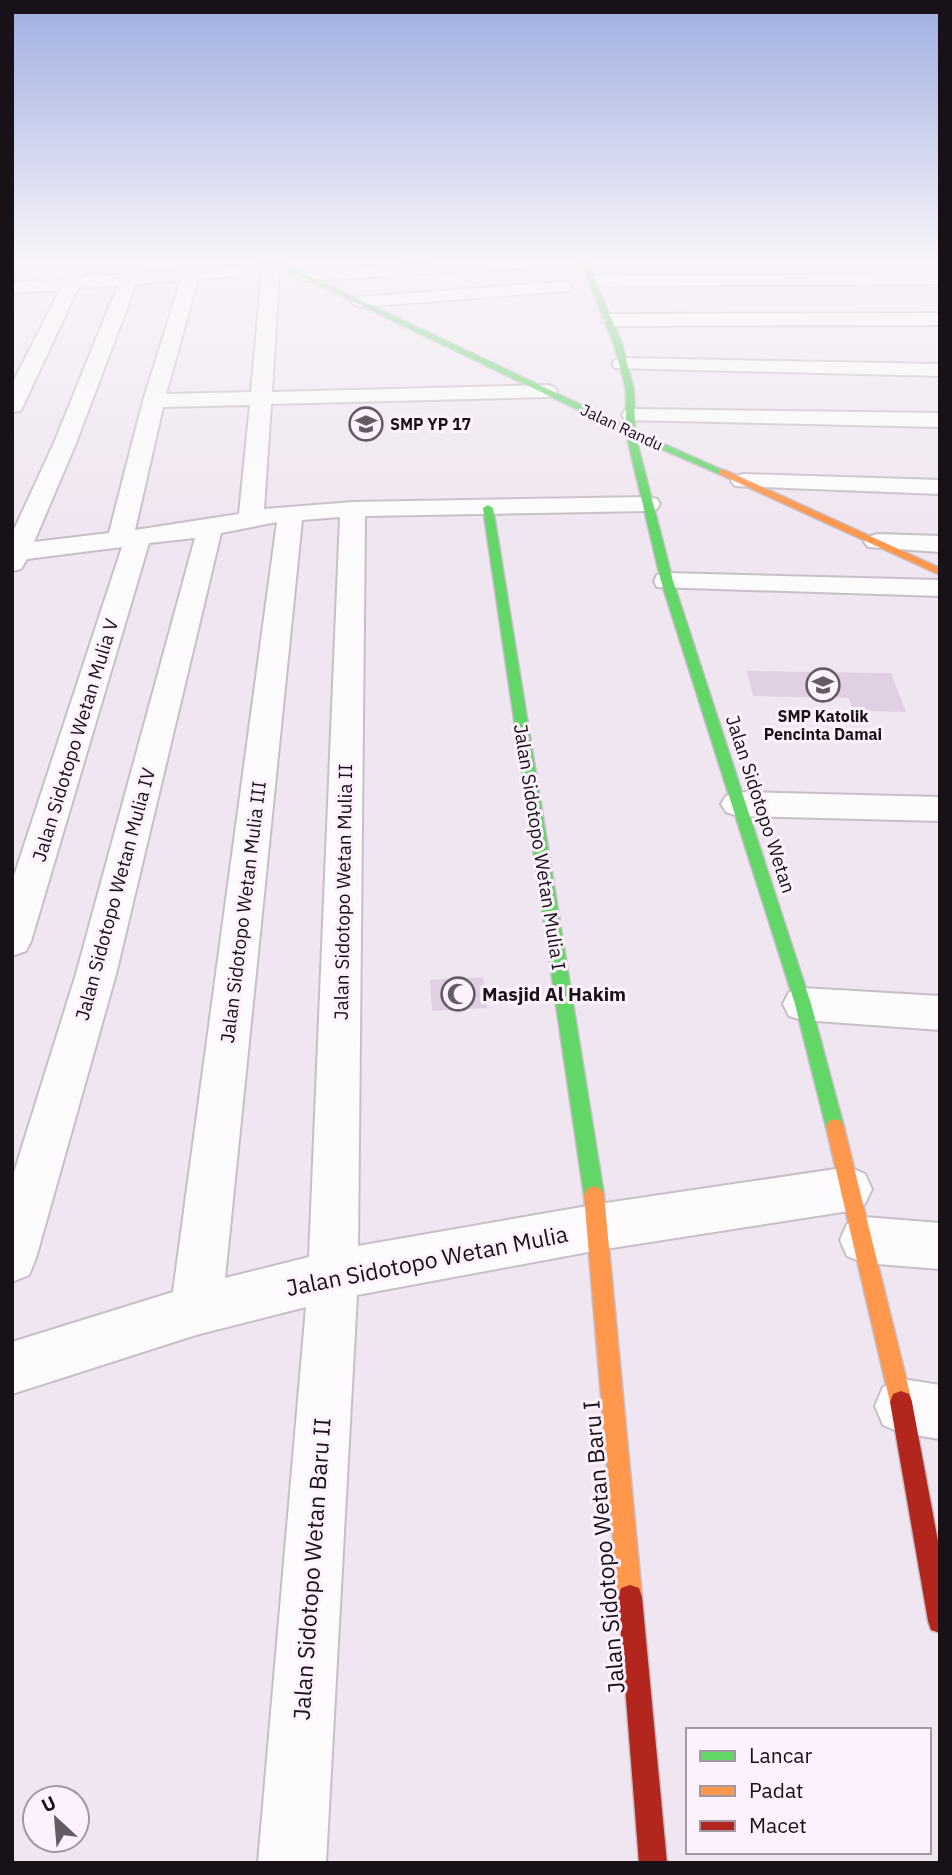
<svg xmlns="http://www.w3.org/2000/svg" width="952" height="1875" viewBox="0 0 952 1875" font-family="'IBM Plex Sans',sans-serif">
<style>
.building{fill:#e1d0e3}
.lines{fill:none;stroke-linecap:round;stroke-linejoin:round}
.street-casing{stroke:#c7bfc7;stroke-width:4}
.fast-casing{stroke:#c7bfc7;stroke-width:3}
.slow-casing{stroke:#c7bfc7;stroke-width:3}
.jam-casing{stroke:#c7bfc7;stroke-width:3}
.street{fill:#fdfbfd;fill-rule:evenodd}
.fast{fill:#63d668;fill-rule:evenodd}
.slow{fill:#ff974d;fill-rule:evenodd}
.jam{fill:#b3261e;fill-rule:evenodd}
.labels{text-anchor:middle;stroke-width:6;stroke-linejoin:round;paint-order:stroke}
.far-poi-label{font-size:16px;font-weight:bold;fill:#181218;stroke:#fcf1fd;text-anchor:start}
.far-street-label{font-size:16px;fill:#181218;stroke:#fcf1fd}
.street-label{font-size:19px;fill:#181218;stroke:#fcf1fd}
.poi-label{font-size:19px;font-weight:bold;fill:#181218;stroke:#fcf1fd;text-anchor:start}
.near-street-label{font-size:23px;fill:#181218;stroke:#fcf1fd}
</style>
<rect width="100%" height="100%" fill="#f0e6f1"/>
<!-- building -->
<path class="building" d="M747,671l144,2 15,39 -53,-1 -4,-13 -96,-2z
M483,977l4,31 -55,3 -2,-31z"/>
<g class="lines">
<defs>
<path id="street" d="M81,259l8,5 -6,13 209,-14 2,4 -2,4 -13,2 -7,119 275,-7 7,2 3,4 -3,4 -7,2 -276,7 -7,105 89,-7 295,-5 9,2 3,5 -3,5 -9,2 -283,5 -7,730 241,-42 250,-37 16,7 7,15 -7,15 -16,7 -250,39 -242,45 -31,568h-68l48,-556 -110,28 -184,59v-52l161,-50 104,-770 -56,11 -105,441 -80,284 -7,17 -17,7v-103l64,-205 119,-436 -46,5 -118,398 -5,10 -14,5v-74l110,-335 -95,12 -6,10 -9,2v-37l42,-91 64,-158 -40,3 -55,118 -3,5 -8,1v-28l48,-94 -48,3v-10l53,-4 10,-19zM262,274l-11,118 -85,2 32,-115zM181,280l-38,121 -34,132 -75,9 42,-99 60,-159zM250,405l-11,109 -104,16 28,-123zM340,517l-31,740 -84,21 77,-758z
M506,259h86l-8,5 -280,17 -9,-5 9,-5z
M936,274l4,1v8l-4,1 -342,2 -9,-5 9,-5z
M562,282l6,1 3,4 -3,4 -208,16 -9,-5 9,-5z
M940,313v12l-330,1 -9,-6 9,-6z
M622,358l318,6v12l-325,-8 -3,-4 3,-4z
M633,409l307,4v14l-315,-7 -3,-5 3,-5z
M743,474l197,6v14l-205,-8 -4,-5 4,-5z
M877,534l63,2v16l-72,-5 -4,-5 4,-5z
M667,573l273,7v16l-283,-9 -3,-6 3,-6z
M738,792l202,5v24l-202,-5 -12,-4 -5,-8 5,-8z
M803,988l137,8v34l-137,-10 -14,-4 -6,-12 6,-12z
M864,1217l76,6v46l-76,-6 -17,-7 -7,-16 7,-16z
M902,1379l38,6v54l-38,-6 -19,-8 -8,-19 8,-19z"/>
<path id="fast" d="M265,259h8l353,167v-36l-12,-46 -34,-85h6l36,85 12,46 1,41 92,41 -8,2 -83,-36 37,143 138,423 33,123 -3,6 -6,2 -6,-2 -3,-6 -31,-123 -134,-423 -35,-148z
M488,505l5,3 111,687 -3,6 -7,3 -7,-3 -3,-6 -101,-687z"/>
<path id="slow" d="M719,470h6l215,98v7l-221,-101z
M835,1119l6,2 3,6 68,275 -3,8 -8,3 -8,-3 -3,-8 -64,-275 3,-6z
M594,1186l7,3 3,6 38,402 -3,9 -9,3 -9,-3 -3,-9 -34,-402 3,-6z"/>
<path id="jam" d="M901,1391l8,3 3,8 28,150v81l-9,-3 -3,-9 -38,-219 3,-8z
M630,1585l9,3 3,9 25,266h-28l-21,-266 3,-9z"/>
</defs>
<!-- street casing -->
<use href="#street" class="street-casing"/>
<!-- fast casing -->
<use href="#fast" class="fast-casing"/>
<!-- slow casing -->
<use href="#slow" class="slow-casing"/>
<!-- jam casing -->
<use href="#jam" class="jam-casing"/>
<!-- street -->
<use href="#street" class="street"/>
<!-- fast -->
<use href="#fast" class="fast"/>
<!-- slow -->
<use href="#slow" class="slow"/>
<!-- jam -->
<use href="#jam" class="jam"/>
</g>
<!-- sky -->
<linearGradient id="sky" x2="0" y2="1"><stop stop-color="#9eaee1"/><stop offset="0.5" stop-color="#f8f4f9"/><stop offset="1" stop-color="#f8f4f9" stop-opacity="0"/></linearGradient>
<rect width="952" height="521" fill="url(#sky)"/>
<!-- icons -->
<defs>
<symbol id="school-ring" viewBox="-11 -11 22 22"><circle r="9.5" fill="#fcf1fd" stroke="#645c64" stroke-width="1.5"/><path d="M0-5L7-2L0 1L-7-2ZM-4 1L0 2.5L4 1V4Q0 6-4 4Z" fill="#645c64"/></symbol>
<symbol id="mosque-ring" viewBox="-11 -11 22 22"><circle r="9.5" fill="#fcf1fd" stroke="#645c64" stroke-width="1.5"/><path d="M3.5-4.9A6 6 0 1 0 3.5 4.9A5 5 0 1 1 3.5-4.9Z" fill="#645c64"/></symbol>
</defs>
<g fill-rule="evenodd">
<use href="#school-ring" x="347" y="405" width="38" height="38"/>
<use href="#school-ring" x="804" y="666" width="38" height="38"/>
<use href="#mosque-ring" x="439" y="975" width="38" height="38"/>
</g>
<g class="labels">
<!-- far-poi labels -->
<g class="far-poi-label">
<text x="390" y="430">SMP YP 17</text>
<text x="823" y="722" text-anchor="middle">SMP Katolik<tspan x="823" dy="18">Pencinta Damai</tspan></text>
</g>
<!-- far-street labels -->
<g class="far-street-label">
<text transform="translate(622 427) rotate(25)" y="6">Jalan Randu</text>
</g>
<!-- street labels -->
<g class="street-label">
<text transform="translate(75 740) rotate(-73)" y="7">Jalan Sidotopo Wetan Mulia V</text>
<text transform="translate(761 804) rotate(72)" y="7">Jalan Sidotopo Wetan</text>
<text transform="translate(540 847) rotate(81)" y="7">Jalan Sidotopo Wetan Mulia I</text>
<text transform="translate(343 892) rotate(-89)" y="7">Jalan Sidotopo Wetan Mulia II</text>
<text transform="translate(115 894) rotate(-75)" y="7">Jalan Sidotopo Wetan Mulia IV</text>
<text transform="translate(243 912) rotate(-83)" y="7">Jalan Sidotopo Wetan Mulia III</text>
</g>
<!-- poi labels -->
<g class="poi-label">
<text x="482" y="1001">Masjid Al Hakim</text>
</g>
<!-- near-street labels -->
<g class="near-street-label">
<text transform="translate(427 1261) rotate(-11)" y="8">Jalan Sidotopo Wetan Mulia</text>
<text transform="translate(604 1547) rotate(-95)" y="8">Jalan Sidotopo Wetan Baru I</text>
<text transform="translate(312 1569) rotate(-86)" y="8">Jalan Sidotopo Wetan Baru II</text>
</g>
</g>
<!-- border -->
<rect width="952" height="1875" fill="none" stroke="#181218" stroke-width="28"/>
<!-- legend -->
<rect x="686" y="1728" width="245" height="126" fill="#fcf1fd" stroke="#a198a1" stroke-width="2"/>
<rect x="700" y="1751" width="35" height="10" fill="#63d668" stroke="#a198a1" stroke-width="2"/>
<text x="749" y="1763" font-size="21" fill="#181218">Lancar</text>
<rect x="700" y="1786" width="35" height="10" fill="#ff974d" stroke="#a198a1" stroke-width="2"/>
<text x="749" y="1798" font-size="21" fill="#181218">Padat</text>
<rect x="700" y="1821" width="35" height="10" fill="#b3261e" stroke="#a198a1" stroke-width="2"/>
<text x="749" y="1833" font-size="21" fill="#181218">Macet</text>
<!-- north arrow -->
<g transform="translate(56 1819) rotate(334)"><circle r="33" fill="#fcf1fd" stroke="#a198a1" stroke-width="2"/>
<path d="M0-5L12 26L0 18L-12 26Z" fill="#645c64"/>
<text y="-10" font-size="19" font-weight="bold" text-anchor="middle" fill="#181218">U</text>
</g>
</svg>
